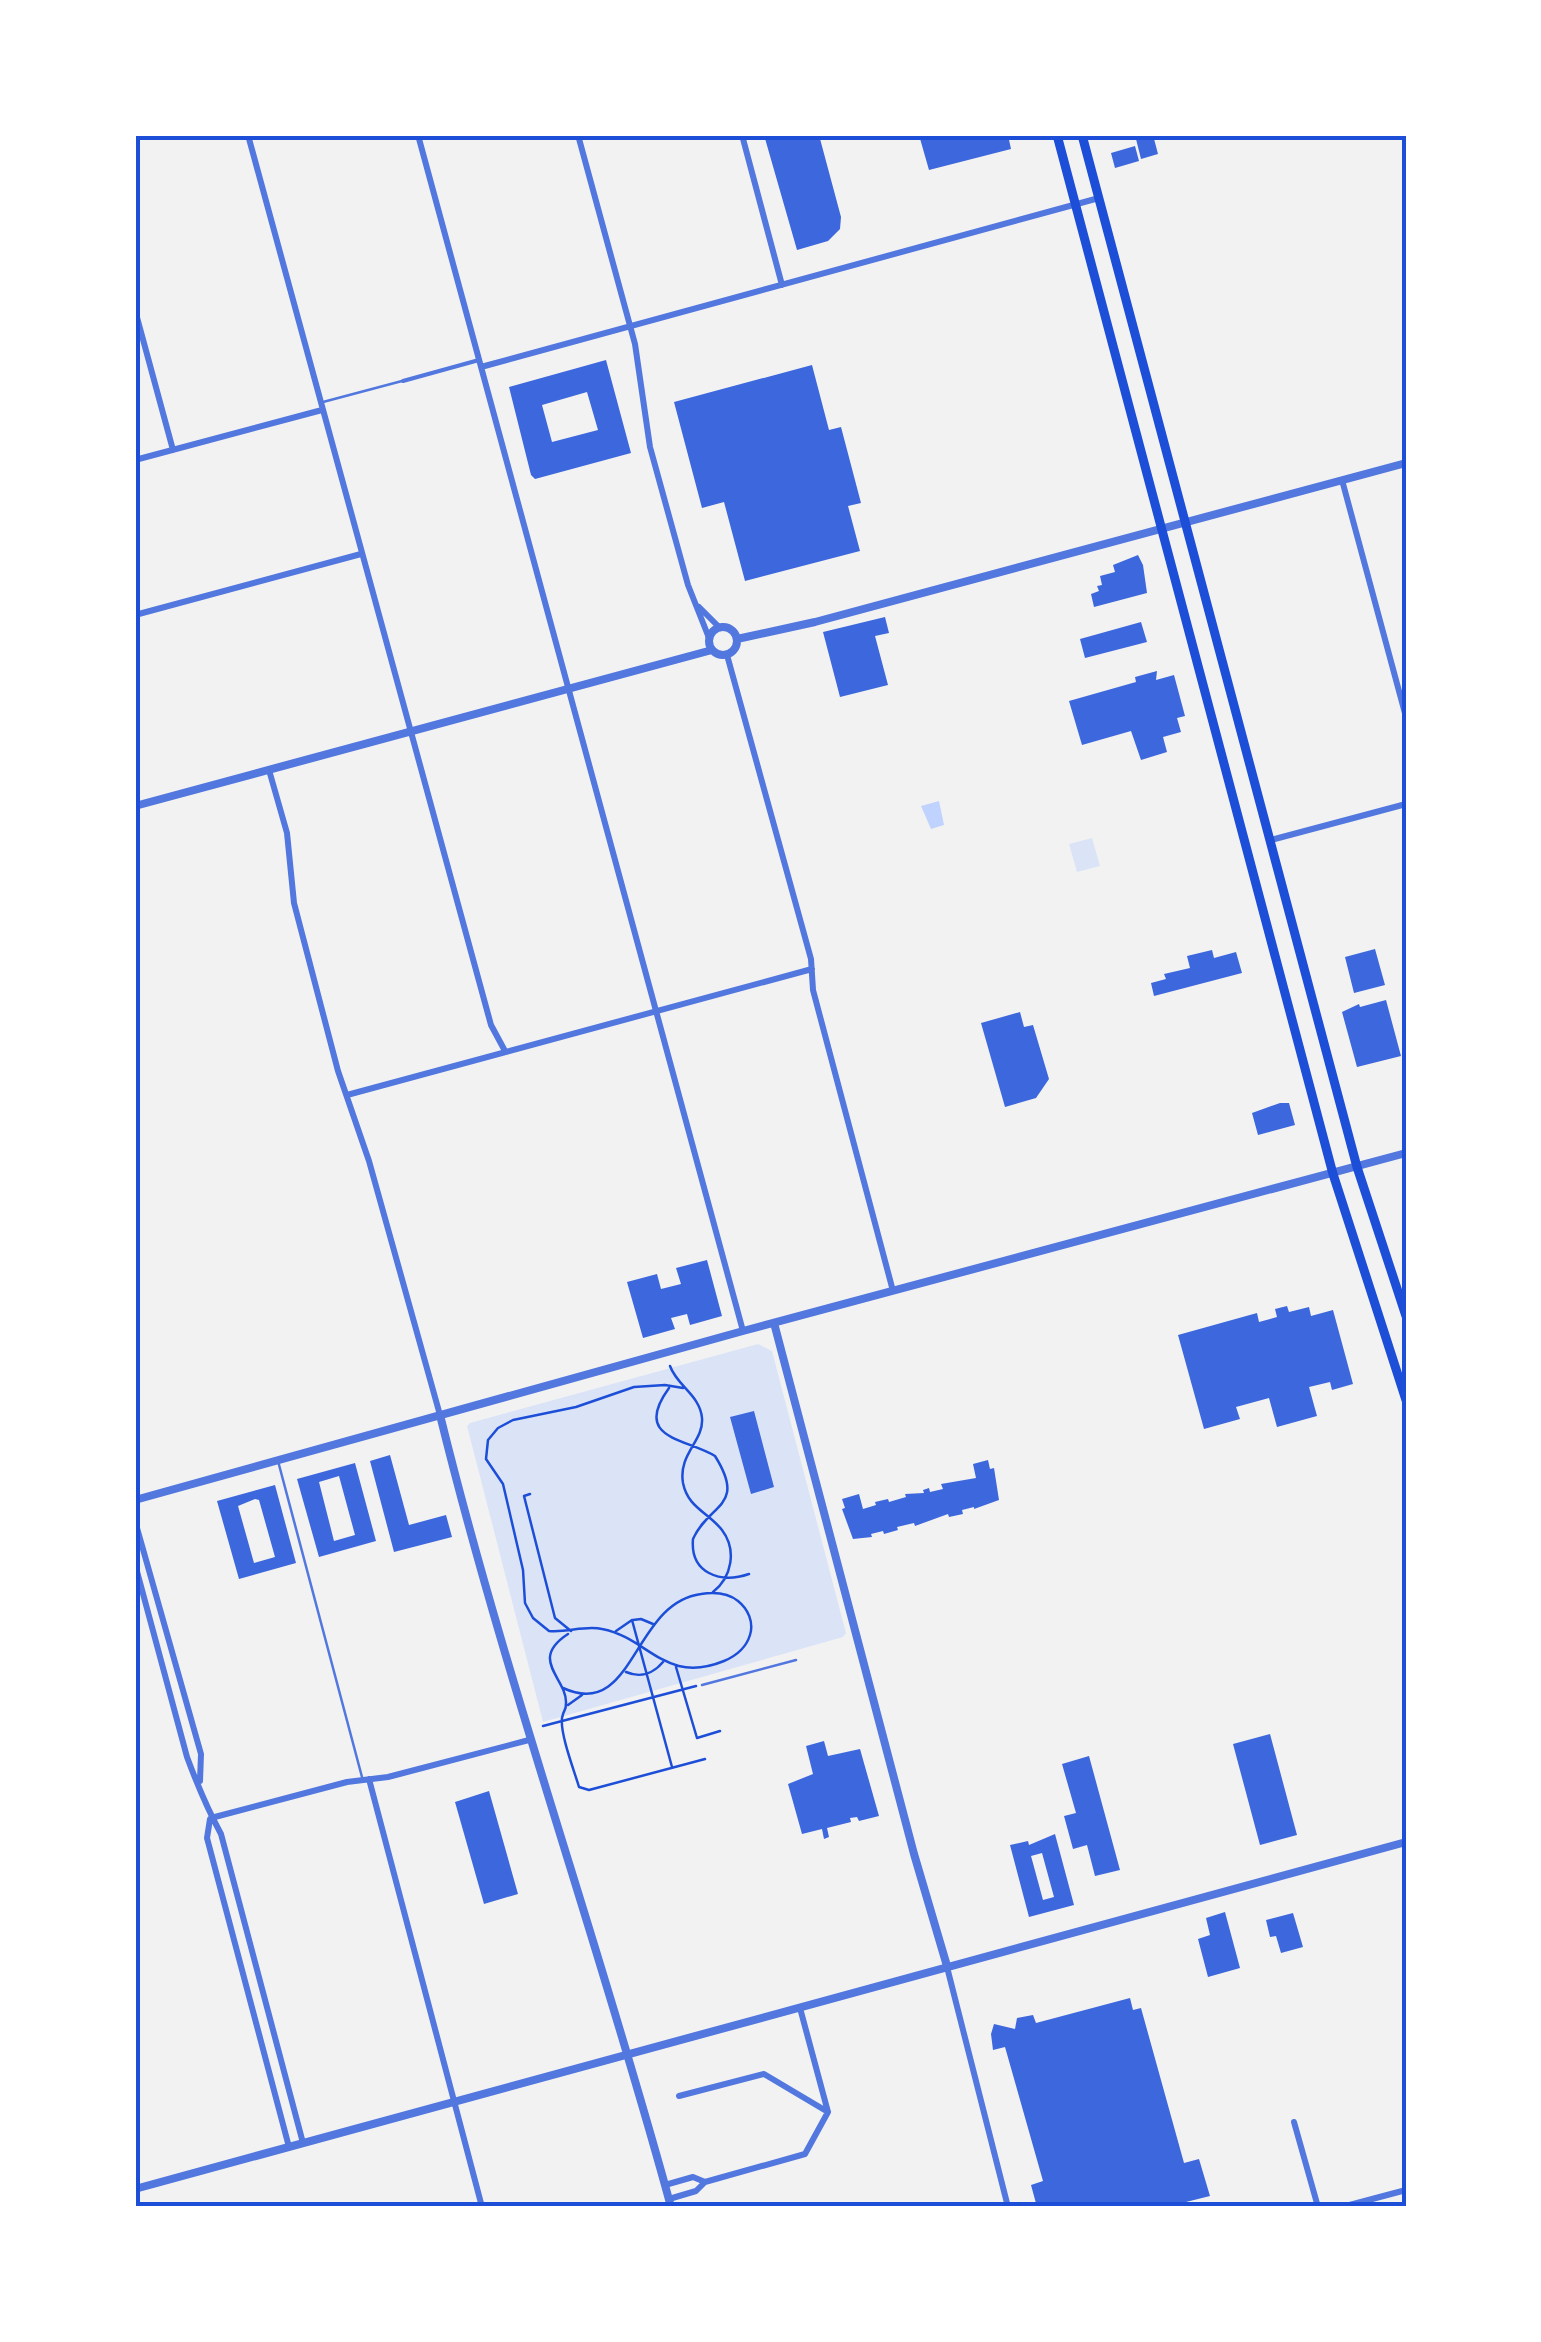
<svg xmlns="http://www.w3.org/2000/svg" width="1541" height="2342" viewBox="0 0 1541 2342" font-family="'Sofia Sans Condensed',sans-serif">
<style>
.green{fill:#dbe4f7}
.water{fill:#bfd3fe}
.building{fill:#3d67dc;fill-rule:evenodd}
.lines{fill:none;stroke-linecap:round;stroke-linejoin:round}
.path{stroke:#1d4ed8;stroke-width:2.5}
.service{stroke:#5277de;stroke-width:2.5}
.pedestrian{stroke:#5277de;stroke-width:4}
.minor{stroke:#5277de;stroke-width:6}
.tertiary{stroke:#5277de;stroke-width:8}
.primary{stroke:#1d4ed8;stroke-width:9}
.neatline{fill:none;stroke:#1d4ed8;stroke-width:4}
</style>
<rect width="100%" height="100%" fill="#f2f2f2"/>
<!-- green -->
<path class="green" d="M1092,838l8,28 -23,6 -8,-28z
M758,1344l14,7 74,282 -3,4 -300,85 -76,-296 3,-3z"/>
<!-- water -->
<path class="water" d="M939,801l5,24 -13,4 -10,-23z"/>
<!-- building -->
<path class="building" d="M764,135h55l22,82 -1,12 -12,12 -31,9z
M919,135h89l3,14 -82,21z
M1135,135h18l5,19 -17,5z
M1135,146l4,15 -24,7 -4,-15z
M606,360l25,93 -96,26 -4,-4 -22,-88zM587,392l11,38 -46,12 -10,-37z
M812,365l17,65 12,-3 20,76 -13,3 12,45 -115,30 -21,-79 -22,6 -28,-106z
M1138,555l5,10 4,28 -53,14 -3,-13 8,-3 -2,-5 5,-1 -2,-9 15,-4 -2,-7z
M885,617l4,16 -14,3 13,49 -48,12 -17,-65z
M1141,622l6,20 -62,16 -5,-19z
M1157,671l-1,9 18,-5 11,41 -8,2 4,14 -18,5 4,15 -26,8 -10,-29 -49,14 -13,-44 67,-19 -1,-5z
M1375,949l10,36 -31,8 -9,-36z
M1212,950l2,8 22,-6 6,21 -88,23 -3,-13 15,-4 -2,-5 26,-6 -3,-12z
M1386,1000l15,56 -44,11 -15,-55 17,-8 1,3z
M1020,1012l4,15 9,-2 16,54 -13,19 -31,9 -24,-84z
M1280,1103h9l6,22 -37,10 -6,-22z
M707,1260l15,56 -32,9 -3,-11 -16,4 4,11 -32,9 -16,-56 30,-8 4,15 20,-5 -5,-16z
M1287,1306l2,6 20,-5 2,9 22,-6 20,74 -21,6 -2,-8 -21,5 8,29 -40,11 -8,-29 -33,9 4,12 -36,10 -26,-94 79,-22 2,9 18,-5 -2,-8z
M754,1411l20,76 -23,7 -21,-77z
M390,1455l19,70 37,-10 6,22 -58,15 -24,-91z
M988,1460l2,9 4,-1 5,32 -25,9v-2l-12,3 1,4 -14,3 -1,-3 -33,12 -1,-3 -17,4 1,3 -14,4 -1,-3 -12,3 1,3 -19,2 -11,-30 3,-1 -3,-9 17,-5 4,15 13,-4 -1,-3 13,-3 1,3 17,-5 -1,-3 19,-1 -1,-3 6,-2 1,4 13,-3 -2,-5 35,-6 -3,-14z
M355,1463l21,78 -57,16 -22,-78zM339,1476l16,59 -21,6 -15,-59z
M275,1485l21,78 -57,16 -22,-78zM255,1499l4,1 16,57 -21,6 -16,-57z
M1270,1734l27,101 -37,10 -27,-101z
M824,1741l4,15 32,-7 19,67 -20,5 -2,-4 -7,1 1,4 -24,6 2,9 -5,2 -2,-10 -20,5 -14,-50 25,-10 -7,-28z
M1089,1756l31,114 -25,6 -8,-31 -14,4 -9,-33 12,-3 -14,-49z
M489,1791l29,103 -34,10 -29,-102z
M1055,1834l19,71 -45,12 -19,-72 18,-4 1,4zM1042,1853l12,44 -11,3 -12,-44z
M1225,1912l15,56 -32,9 -10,-38 12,-4 -4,-17z
M1293,1913l10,34 -22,6 -5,-17 -6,1 -4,-17z
M1130,1998l3,12 8,-2 43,155 15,-4 11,37 -24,6 1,5h-150l-6,-22 12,-4 -38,-134 -12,3 -2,-16 3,-10 21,5 2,-11 16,-3 3,8z"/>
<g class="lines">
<!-- path -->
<path class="path" d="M670,1366c7,20 30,29 32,52 2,23 -24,36 -19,65 5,25 25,29 39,47 15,20 10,47 -9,62
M669,1388c-37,51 16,50 46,68 32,51 -6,47 -22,83 -3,34 27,45 56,35
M530,1494l-6,2 31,122 16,13
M633,1620l8,-1 12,5
M616,1631l16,-11 40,147
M568,1634c-40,26 -1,44 -2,69 0,9 -2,5 -4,15 -2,16 12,52 17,69l10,3 116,-31
M676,1667l21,71 23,-7
M626,1672c14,6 27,2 37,-10
M563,1688c72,33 69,-85 138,-94 13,-2 27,-1 37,7 10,8 16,21 12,34 -4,13 -14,21 -26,26 -59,24 -75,-23 -122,-32 -17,-4 -35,4 -53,2l-16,-13 -8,-15 -2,-33 -20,-86 -17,-25 2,-19 10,-12 15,-8 63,-13 58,-20 31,-2 18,3
M568,1705l14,-10
M543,1726l153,-40"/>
<!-- service -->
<path class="service" d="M323,402l79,-21
M278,1461l84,316
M702,1685l94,-25"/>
<!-- pedestrian -->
<path class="pedestrian" d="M403,381l76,-21"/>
<!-- minor -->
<path class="minor" d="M248,135l243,890 14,26
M418,135l325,1196
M578,135l57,209 15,103 38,138 21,53
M742,135l40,150
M135,310l38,140
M481,367l618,-169
M135,460l187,-50
M1342,480l64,237
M699,607l21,21
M135,615l226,-61
M727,655l84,304 2,31 80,301
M269,770l18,63 7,70 44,168 31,90 71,254
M1271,840l135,-36
M347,1095l465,-126
M135,1521l66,233 -1,27
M135,1564l52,193c10,27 21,53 34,77l82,309
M369,1779l113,428
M211,1818l136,-36 41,-5 141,-37
M210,1819l-3,19 82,309
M947,1967l61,240
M679,2096l85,-22 64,38
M1294,2122l24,85
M665,2185l28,-8 12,5
M669,2199l27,-8 9,-9 100,-28 23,-42 -28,-104
M1342,2207l64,-17"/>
<!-- tertiary -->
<path class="tertiary" d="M709 641a14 14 0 1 1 28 0a14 14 0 1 1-28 0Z
M737,639l78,-17 591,-159
M135,806l577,-156
M774,1323l140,531 33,112
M440,1415c66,268 159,527 231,792
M135,1500l608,-169 663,-178
M135,2189l1271,-347"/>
<!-- primary -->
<path class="primary" d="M1057,135l276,1039 73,226
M1082,135l275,1032 49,149"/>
</g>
<!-- border -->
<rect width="1541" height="2342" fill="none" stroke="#ffffff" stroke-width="275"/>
<rect x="138" y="138" width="1266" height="2066" class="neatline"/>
</svg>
